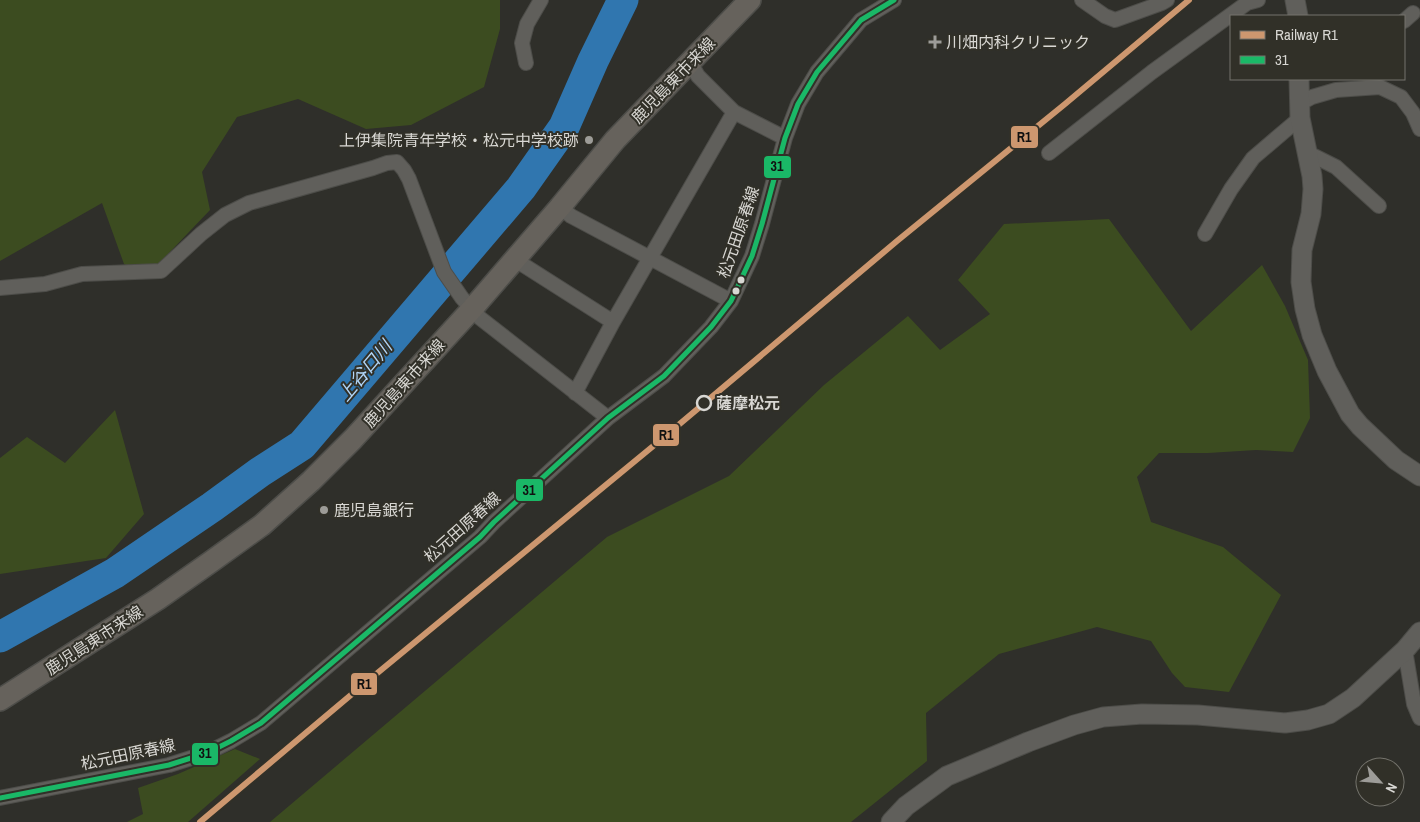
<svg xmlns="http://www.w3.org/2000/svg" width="1420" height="822" viewBox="0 0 1420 822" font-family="'Archivo Narrow','Noto Sans JP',sans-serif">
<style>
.green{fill:#3c4c20}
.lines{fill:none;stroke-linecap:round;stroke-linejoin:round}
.river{stroke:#3076af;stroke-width:31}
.street-casing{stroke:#4d4d49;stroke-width:16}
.secondary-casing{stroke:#4d4d49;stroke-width:21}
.primary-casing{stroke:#4d4d49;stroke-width:24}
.street{stroke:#605f5b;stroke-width:14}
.secondary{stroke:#605f5b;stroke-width:19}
.primary{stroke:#66625c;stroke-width:21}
.bus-1-casing{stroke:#313028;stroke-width:9}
.bus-1{stroke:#1ab867;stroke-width:5}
.rail-1-casing{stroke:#313028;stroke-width:10}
.rail-1{stroke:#cd976f;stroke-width:6}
.poi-dot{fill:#9d9c98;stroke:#313028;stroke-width:2}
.bus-dot{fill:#d8d7d3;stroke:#313028;stroke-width:2}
.stop-dot{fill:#313028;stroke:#d8d7d3;stroke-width:2.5}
.labels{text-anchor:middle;stroke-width:4;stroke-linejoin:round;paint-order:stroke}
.poi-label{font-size:16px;fill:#d8d7d3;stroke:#313028;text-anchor:start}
.street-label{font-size:16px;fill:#d8d7d3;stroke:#313028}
.stop-label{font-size:16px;font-weight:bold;fill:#d8d7d3;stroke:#313028;text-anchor:start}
.water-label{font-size:18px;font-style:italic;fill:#b2d6f8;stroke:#313028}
.line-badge{stroke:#313028;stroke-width:2}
.pale-badge-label{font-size:14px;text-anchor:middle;font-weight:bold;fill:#111}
</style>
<rect width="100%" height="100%" fill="#2f2f2a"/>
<!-- green -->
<path class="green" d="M0,0h500v29l-16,58 -73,38 -45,4 -68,-30 -61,18 -35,55 8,38 -63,66 -23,-12 -22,-61 -102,58z
M1109,219l82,112 71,-66 23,41 23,54 2,58 -17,34 -37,-2 -48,3h-49l-22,24 14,45 72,25 58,48 -52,97 -44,-5 -13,-14 -21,-32 -54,-14 -98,27 -73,59 1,48 -76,61h-581l337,-285 122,-61 95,-91 84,-69 32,34 50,-36 -32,-34 46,-56z
M115,410l29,104 -38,44 -106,16v-116l27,-21 38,26z
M235,749l25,10 -72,63h-61l16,-8 -5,-26 40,-14z"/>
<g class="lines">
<!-- river -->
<path class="river" d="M0,637l115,-64 97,-66 48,-35 42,-27 219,-257 43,-61 29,-66 30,-61"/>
<defs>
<path id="street" d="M1082,0l23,16 10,4 47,-17 5,-3
M1404,21l9,-8
M690,62l8,14 36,36 51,26
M526,63l-4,-20 5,-19 14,-24
M1299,104l13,-7 24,-7 44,-3 21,10 12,16 7,16
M1049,153l103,-81 95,-69 11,-3
M1308,153l28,14 43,39
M560,207l11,9 160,85
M1205,234l26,-45 22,-31 47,-40
M514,259l99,63
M0,288l45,-4 37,-10 79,-3 40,-37 24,-19 24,-12 124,-35 14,-5 10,-1 7,8 5,9 35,93 18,26 18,20 128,100
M575,393l38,-71 121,-210
M1405,650l9,54 6,14
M0,798l169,-33 38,-12 24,-12 30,-18 219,-186 14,-15 114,-104 56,-42 47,-49 20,-26 21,-45 10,-32 23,-86 13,-34 19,-32 44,-52 33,-20"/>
<path id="secondary" d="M1295,0l3,16
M1299,79l1,39 12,58 1,13 -2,25 -9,36 -1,32 4,27 7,26 15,36 23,43 10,12 36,34 24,16
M891,822l15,-16 41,-30 81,-34 46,-17 29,-8 39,-3 56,1 87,8 23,-3 21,-6 24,-16 52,-48 15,-18"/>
<path id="primary" d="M0,700l158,-101 54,-38 50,-36 49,-44 42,-42 119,-130 88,-102 55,-67 135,-140"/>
</defs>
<!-- street casing -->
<use href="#street" class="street-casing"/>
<!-- secondary casing -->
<use href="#secondary" class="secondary-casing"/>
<!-- primary casing -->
<use href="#primary" class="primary-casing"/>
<!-- street -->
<use href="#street" class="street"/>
<!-- secondary -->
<use href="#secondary" class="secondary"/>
<!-- primary -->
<use href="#primary" class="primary"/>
<defs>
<path id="bus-1" d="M0,798l169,-33 38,-12 24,-12 30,-18 219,-186 14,-15 114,-104 56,-42 47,-49 20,-26 21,-45 10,-32 23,-86 13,-34 19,-32 44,-52 33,-20"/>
</defs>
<!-- bus-1 casing -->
<use href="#bus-1" class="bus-1-casing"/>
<!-- bus-1 -->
<use href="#bus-1" class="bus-1"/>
<defs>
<path id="rail-1" d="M200,822l158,-133 305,-251 234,-197 168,-137 124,-104"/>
</defs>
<!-- rail-1 casing -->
<use href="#rail-1" class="rail-1-casing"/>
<!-- rail-1 -->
<use href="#rail-1" class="rail-1"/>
</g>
<!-- markers -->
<g class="poi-dot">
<path d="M932.5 34.5h5v5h5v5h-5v5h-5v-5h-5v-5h5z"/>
<circle cx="589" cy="140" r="5"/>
<circle cx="324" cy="510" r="5"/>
</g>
<g class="bus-dot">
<circle cx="741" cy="280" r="4.5"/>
<circle cx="736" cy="291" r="4.5"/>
</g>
<circle class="stop-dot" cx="704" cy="403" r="7"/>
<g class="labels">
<!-- poi labels -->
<g class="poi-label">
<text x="946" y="48">川畑内科クリニック</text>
<text x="579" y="146" text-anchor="end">上伊集院青年学校・松元中学校跡</text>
<text x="334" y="516">鹿児島銀行</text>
</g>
<!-- street labels -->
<g class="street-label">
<text transform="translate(673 80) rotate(-46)" y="6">鹿児島東市来線</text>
<text transform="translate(738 232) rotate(-71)" y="6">松元田原春線</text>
<text transform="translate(404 383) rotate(-48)" y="6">鹿児島東市来線</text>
<text transform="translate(462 527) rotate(-42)" y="6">松元田原春線</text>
<text transform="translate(94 640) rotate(-33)" y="6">鹿児島東市来線</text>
<text transform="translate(128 754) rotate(-12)" y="6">松元田原春線</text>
</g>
<!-- stop labels -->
<g class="stop-label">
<text x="716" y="409">薩摩松元</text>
</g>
<!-- water labels -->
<g class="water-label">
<text transform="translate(365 371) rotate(-50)" y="6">上谷口川</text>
</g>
</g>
<g class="line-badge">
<rect x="1010" y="125" width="29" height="24" rx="5" fill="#cd976f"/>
<rect x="763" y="155" width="29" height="24" rx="5" fill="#1ab867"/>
<rect x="652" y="423" width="28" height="24" rx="5" fill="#cd976f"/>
<rect x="515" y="478" width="29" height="24" rx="5" fill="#1ab867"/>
<rect x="350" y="672" width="28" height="24" rx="5" fill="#cd976f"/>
<rect x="191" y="742" width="28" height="24" rx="5" fill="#1ab867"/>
</g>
<g class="pale-badge-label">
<text x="1024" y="142">R1</text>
<text x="777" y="171">31</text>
<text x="666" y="440">R1</text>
<text x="529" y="495">31</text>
<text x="364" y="689">R1</text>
<text x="205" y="758">31</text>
</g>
<!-- legend -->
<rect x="1230" y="15" width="175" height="65" fill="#313028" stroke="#74736c"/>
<rect x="1240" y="31" width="25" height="8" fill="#cd976f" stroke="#74736c"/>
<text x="1275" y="40" font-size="15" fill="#d8d7d3">Railway R1</text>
<rect x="1240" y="56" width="25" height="8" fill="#1ab867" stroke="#74736c"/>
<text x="1275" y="65" font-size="15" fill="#d8d7d3">31</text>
<!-- north arrow -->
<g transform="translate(1380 782) rotate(117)"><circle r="24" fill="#313028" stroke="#74736c"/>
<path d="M0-4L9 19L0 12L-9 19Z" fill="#9d9c98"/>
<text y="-8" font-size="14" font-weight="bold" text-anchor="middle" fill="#d8d7d3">N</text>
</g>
</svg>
